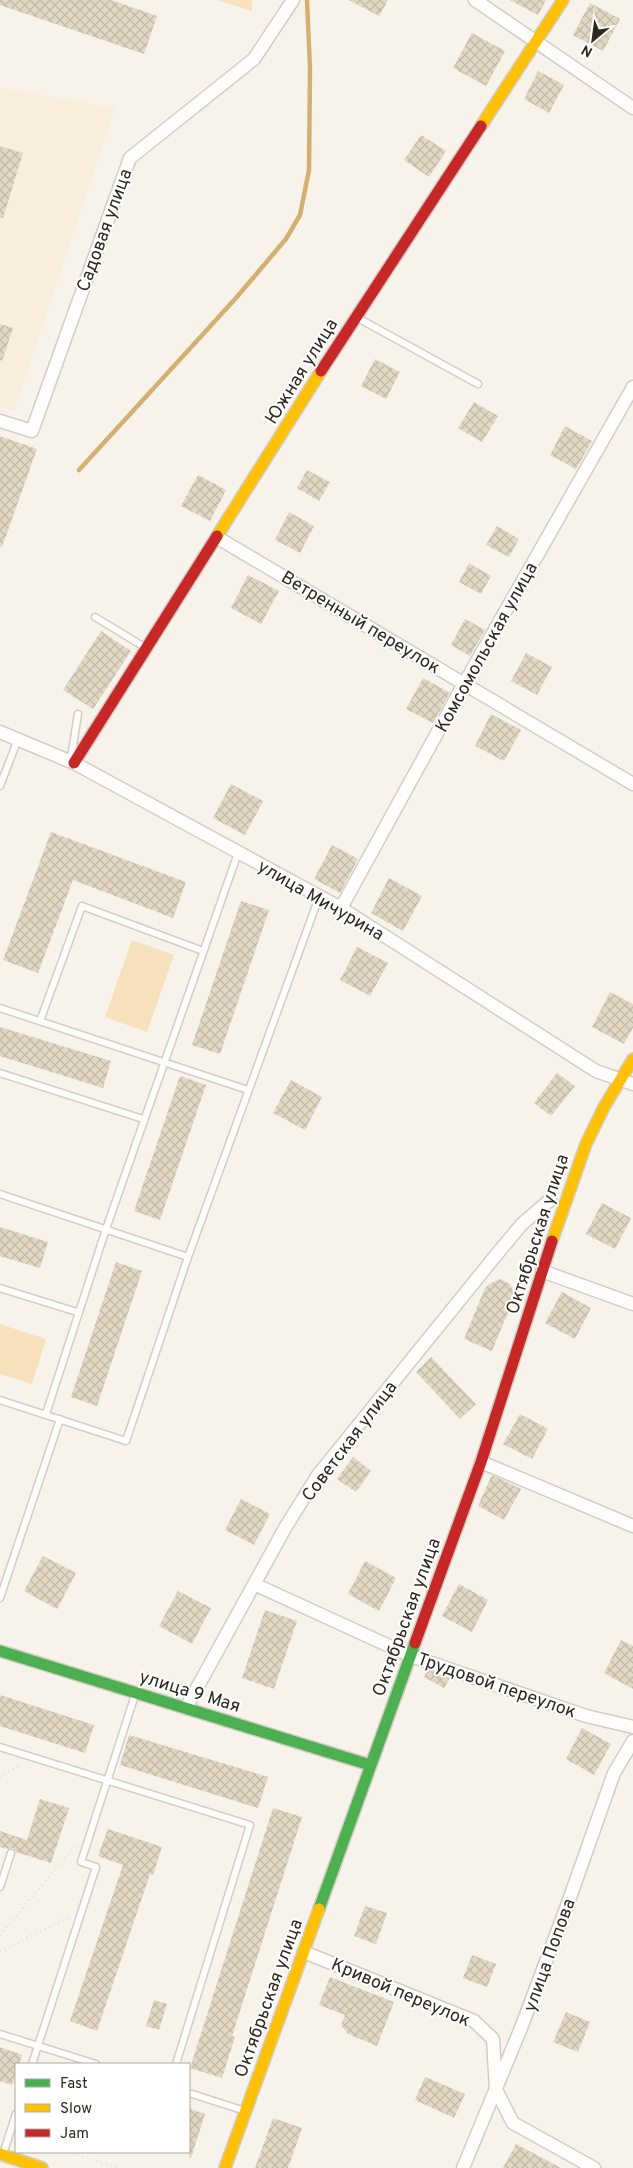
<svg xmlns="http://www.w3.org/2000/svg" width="633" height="2168" viewBox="0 0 633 2168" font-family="Overpass,sans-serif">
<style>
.built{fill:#f9eedc}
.green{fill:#f7e1bc}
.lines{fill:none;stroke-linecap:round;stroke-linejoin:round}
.stream{stroke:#d3b071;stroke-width:4.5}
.building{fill:url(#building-cross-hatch)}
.lane-casing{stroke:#d1cdc5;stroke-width:9}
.street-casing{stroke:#d1cdc5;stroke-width:15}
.fast-casing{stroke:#d1cdc5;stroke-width:14}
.slow-casing{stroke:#d1cdc5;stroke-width:14}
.jam-casing{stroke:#d1cdc5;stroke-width:14}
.path{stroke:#e0dfdc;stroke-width:2.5;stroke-dasharray:1 4;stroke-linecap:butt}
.lane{stroke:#fefdfc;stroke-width:6}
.street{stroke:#fefdfc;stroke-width:12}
.fast{stroke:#4caf50;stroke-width:11}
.slow{stroke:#ffc107;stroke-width:11}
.jam{stroke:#c62828;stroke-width:11}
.labels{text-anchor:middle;stroke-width:4;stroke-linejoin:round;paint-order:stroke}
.street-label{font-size:18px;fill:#2c2820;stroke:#fff}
</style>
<defs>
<pattern id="building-cross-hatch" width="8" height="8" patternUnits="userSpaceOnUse" patternTransform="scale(1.25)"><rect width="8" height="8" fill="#e2d7c3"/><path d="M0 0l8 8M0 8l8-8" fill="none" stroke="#c2b9a7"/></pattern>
</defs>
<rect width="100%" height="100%" fill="#f7f3ea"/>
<!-- built -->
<path class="built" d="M0,87l115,21 -101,303 -14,-5z"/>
<!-- green -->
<path class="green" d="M217,0h35v11z
M132,940l42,15 -27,77 -42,-15z
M0,1324l46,15 -14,45 -32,-10z"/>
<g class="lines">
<!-- stream -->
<path class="stream" d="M79,470l157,-172 50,-59 14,-24 9,-45 1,-102 -3,-68"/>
</g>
<!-- building -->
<path class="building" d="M0,0h111l46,16 -13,38 -144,-49z
M349,0h39l-9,16z
M510,0h36l-8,15z
M590,3l30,16 -17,32 -30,-16z
M472,33l33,18 -19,35 -33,-18z
M538,71l26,14 -15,28 -25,-14z
M421,135l25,16 -17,26 -25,-17z
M0,146l23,7 -20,65h-3z
M0,324l13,4 -11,33 -2,-1z
M375,359l25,13 -14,27 -25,-13z
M474,402l24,14 -16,26 -24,-14z
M565,426l27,15 -16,28 -26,-14z
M0,436l37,13 -35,98h-2z
M307,470l23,12 -11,19 -22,-13z
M198,475l28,15 -16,31 -29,-15z
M289,512l25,14 -14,27 -25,-13z
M497,526l22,13 -10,18 -23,-12z
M469,563l22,13 -10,18 -22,-12z
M248,575l31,16 -18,33 -30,-16z
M465,619l20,11 -15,26 -19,-11z
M101,631l30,20 -38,58 -30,-19z
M526,653l26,14 -15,28 -26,-14z
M423,678l27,15 -17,30 -27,-14z
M491,714l30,16 -17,31 -29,-15z
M231,784l32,17 -18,34 -32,-17z
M51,832l135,50 -13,36 -100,-38 -35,93 -35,-13z
M332,845l26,14 -18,34 -26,-14z
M389,878l33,18 -19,35 -32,-18z
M241,901l28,9 -49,144 -28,-9z
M357,947l31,16 -18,33 -30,-16z
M610,992l23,12v24l-9,16 -32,-17z
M0,1027l111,34 -8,27 -103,-32z
M557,1073l18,13 -24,30 -17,-13z
M180,1076l26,9 -46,135 -26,-9z
M291,1080l31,17 -17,33 -32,-17z
M602,1203l29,15 -16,31 -29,-15z
M0,1227l48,15 -8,26 -40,-12z
M116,1262l26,9 -45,135 -26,-9z
M500,1279l10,5 5,11 -23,56 -28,-12 21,-51 4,-4z
M562,1292l29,16 -16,31 -30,-16z
M431,1357l45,47 -16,15 -44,-47z
M520,1414l28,15 -16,30 -29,-15z
M353,1457l18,14 -15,21 -19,-13z
M492,1475l29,14 -17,31 -26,-14z
M241,1499l29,15 -16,31 -29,-15z
M43,1556l33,17 -19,36 -33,-18z
M365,1561l31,17 -17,33 -31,-17z
M459,1584l29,16 -16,32 -30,-16z
M178,1591l33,17 -19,36 -33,-18z
M265,1610l32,11 -23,68 -32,-11z
M621,1640l12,6v43l-29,-16z
M428,1670l22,8 -6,10 -20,-11z
M0,1695l94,30 -9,28 -85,-27z
M582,1728l29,16 -17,31 -28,-16z
M129,1735l139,42 -10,31 -138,-43z
M40,1799l29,9 -18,55 -35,-11 -4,-4 -4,1 -8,-2v-16l27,9z
M273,1808l29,9 -70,219 3,1 -13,41 -32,-10z
M108,1829l54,18 -9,28 -3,-1 -53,157 -27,-10 53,-156 -25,-9z
M365,1906l22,7 -11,31 -22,-8z
M472,1955l24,9 -9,23 -24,-9z
M330,1977l64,25 -17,44 -29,-12 -7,-9 4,-10 -26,-10z
M154,2000l13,4 -8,26 -13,-4z
M566,2012l24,10 -12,30 -25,-10z
M0,2047l22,8 -3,9h-3v9l-4,12 -12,-4z
M425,2077l40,17 -11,24 -39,-18z
M189,2108l16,6 -14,44 -2,-1z
M273,2118l29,10 -14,40h-33z
M516,2144l45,24h-58z"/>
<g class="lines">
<defs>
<path id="lane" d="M356,317l122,67
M95,617l51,31
M71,758l7,-44
M0,786l18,-47
M0,1008l248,82
M40,1021l42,-115 121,45
M0,1073l143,46
M0,1194l188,63
M0,1288l77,24
M0,1400l126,41 62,-184 131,-360
M46,1414l60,-185 132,-376
M0,1598l60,-179
M0,1747l250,78 -74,239
M0,1887l11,-34
M0,2034l96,30
M32,2064l64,-197 -15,-5 54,-167
M189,2093l53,17
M3,2154l13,-40"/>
<path id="street" d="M475,0l158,108
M0,421l32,10 98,-273 124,-99 39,-59
M218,538l415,246
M0,732l74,31 267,145 255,163 37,13
M341,908l123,-224 169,-297
M542,1271l91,33
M481,1462l152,64
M254,1584l157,72 175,60 47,11
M186,1708l99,-180 33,-53 179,-221 25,-30 28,-24
M304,1952l170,69 19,18 3,51 17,33 81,45
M463,2168l58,-140 47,-125 46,-130 19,-32"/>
<path id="fast" d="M0,1651l370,114
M319,1909l96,-266"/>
<path id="slow" d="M481,126l82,-126
M217,536l104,-165
M552,1241l34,-97 18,-37 29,-48
M0,2154l42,14
M225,2168l94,-259"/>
<path id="jam" d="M321,371l160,-245
M74,763l143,-227
M415,1643l66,-181 71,-221"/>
</defs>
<!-- lane casing -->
<use href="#lane" class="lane-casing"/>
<!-- street casing -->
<use href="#street" class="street-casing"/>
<!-- fast casing -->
<use href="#fast" class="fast-casing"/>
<!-- slow casing -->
<use href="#slow" class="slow-casing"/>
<!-- jam casing -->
<use href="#jam" class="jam-casing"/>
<!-- path -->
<path class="path" d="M172,1686l13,-6
M0,1777l21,-12
M0,1935l75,-89
M0,1952l69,-35
M68,2152l50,16"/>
<!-- lane -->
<use href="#lane" class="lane"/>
<!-- street -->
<use href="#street" class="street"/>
<!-- fast -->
<use href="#fast" class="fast"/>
<!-- slow -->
<use href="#slow" class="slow"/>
<!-- jam -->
<use href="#jam" class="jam"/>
</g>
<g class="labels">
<!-- street labels -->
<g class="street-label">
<text transform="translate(104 230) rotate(-70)" y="6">Садовая улица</text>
<text transform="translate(301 371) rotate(-58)" y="6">Южная улица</text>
<text transform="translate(361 622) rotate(31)" y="6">Ветренный переулок</text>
<text transform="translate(486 647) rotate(-61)" y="6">Комсомольская улица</text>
<text transform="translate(321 900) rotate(30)" y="6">улица Мичурина</text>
<text transform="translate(537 1234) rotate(-72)" y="6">Октябрьская улица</text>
<text transform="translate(349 1441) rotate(-53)" y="6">Советская улица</text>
<text transform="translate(406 1617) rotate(-70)" y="6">Октябрьская улица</text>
<text transform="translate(497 1685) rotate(19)" y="6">Трудовой переулок</text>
<text transform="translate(190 1691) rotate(17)" y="6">улица 9 Мая</text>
<text transform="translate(549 1955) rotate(-70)" y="6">улица Попова</text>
<text transform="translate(401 1992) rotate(23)" y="6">Кривой переулок</text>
<text transform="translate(268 1998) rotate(-70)" y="6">Октябрьская улица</text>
</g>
</g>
<!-- legend -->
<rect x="15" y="2063" width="175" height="90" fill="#ffffff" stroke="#aba9a6"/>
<rect x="25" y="2079" width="25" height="8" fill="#4caf50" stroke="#aba9a6"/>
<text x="60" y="2088" font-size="15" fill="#2c2820">Fast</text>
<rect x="25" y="2104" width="25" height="8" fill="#ffc107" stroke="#aba9a6"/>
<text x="60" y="2113" font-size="15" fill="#2c2820">Slow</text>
<rect x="25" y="2129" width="25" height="8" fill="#c62828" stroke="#aba9a6"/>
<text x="60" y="2138" font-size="15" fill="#2c2820">Jam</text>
<!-- north arrow -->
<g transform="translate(593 40) rotate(209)" stroke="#ffffff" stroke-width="4" paint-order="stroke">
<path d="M0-4L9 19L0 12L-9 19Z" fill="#2c2820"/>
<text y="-8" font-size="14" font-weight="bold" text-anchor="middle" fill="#2c2820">N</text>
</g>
</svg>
